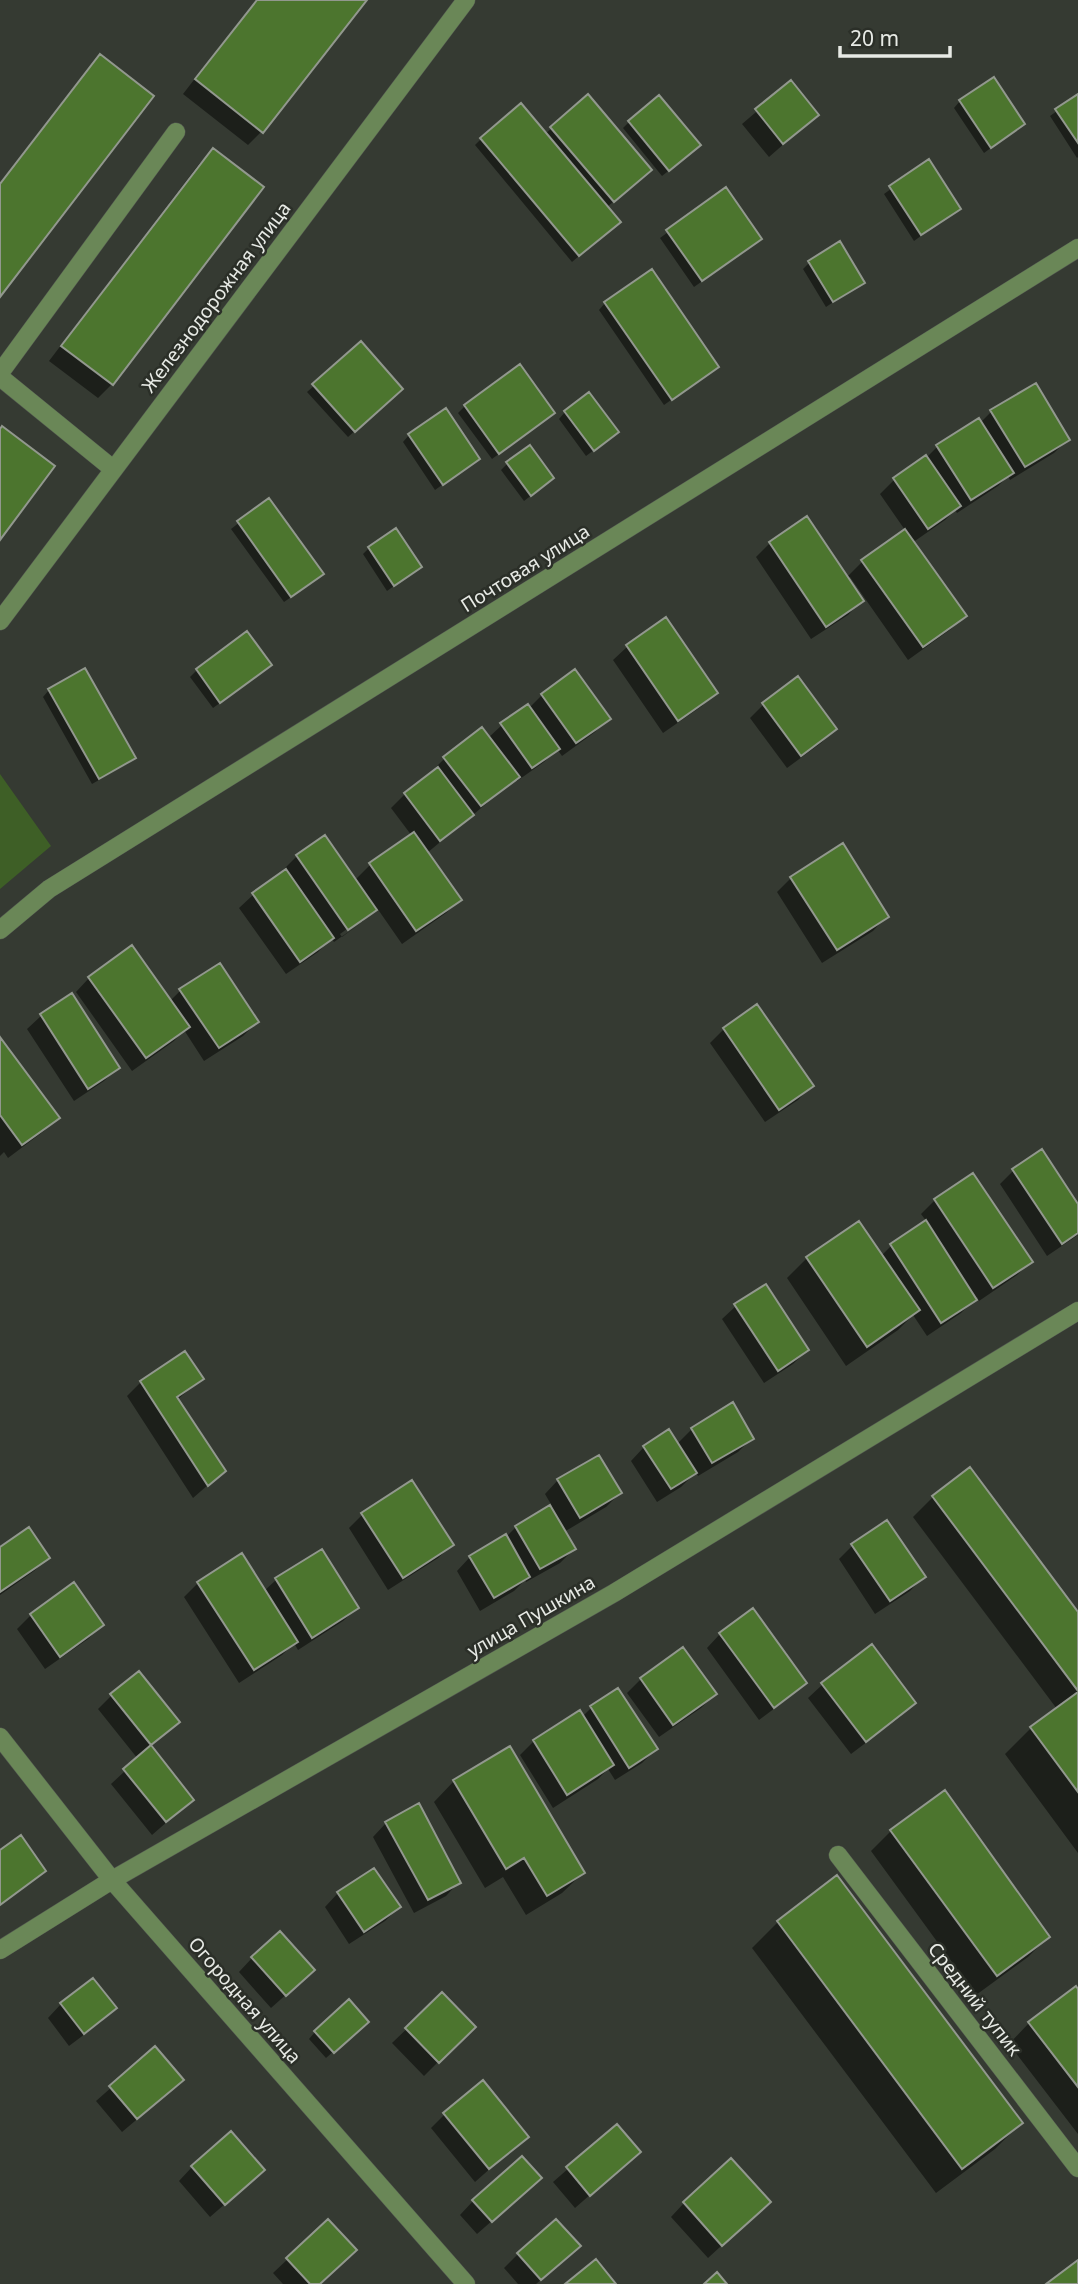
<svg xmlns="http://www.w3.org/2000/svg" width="1078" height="2284" viewBox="0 0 1078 2284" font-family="'Noto Sans',sans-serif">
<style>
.green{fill:#3e5f26}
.shadow{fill:#0007}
.building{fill:#4c752e;stroke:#92988e;stroke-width:2}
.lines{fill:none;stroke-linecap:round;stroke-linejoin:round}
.minor-casing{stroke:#51564f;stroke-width:19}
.minor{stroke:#6a8757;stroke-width:18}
.labels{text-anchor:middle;stroke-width:5;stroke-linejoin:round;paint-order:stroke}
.street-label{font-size:19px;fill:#e7eae5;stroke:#2b2f28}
</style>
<rect width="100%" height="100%" fill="#353a32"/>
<!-- green -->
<path class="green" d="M0,774l51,72 -51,43z"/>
<!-- shadow -->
<path class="shadow" d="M256,0h109l-103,131 -14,14 -65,-51z
M100,57l-100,237v-111l87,-113z
M791,82l26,33 -48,42 -27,-33z
M1078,96v61l-1,1 -27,-42z
M588,97l56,79 -37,31 5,21 -40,34 -97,-117 6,-6 64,-5z
M960,101l63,23 -39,29 -30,-45z
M629,122l63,30 -30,24 -39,-48z
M213,150l-101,234 -14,14 -49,-37 150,-197z
M928,162l31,46 -45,33 -30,-47z
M725,190l28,55 -59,42 -34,-49z
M809,263l54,19 -37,25 -23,-38z
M605,303l112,64 -53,38 -65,-95z
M361,344l33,52 -46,41 -41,-45z
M465,406l88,7 -61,46 -34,-46z
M565,412l45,26 -24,18 -27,-37z
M991,412l77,27 -14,14 -44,27 -2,-4 -10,10 -41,27 -2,-3 -10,10 -33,23 52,72 -13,14 -43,31 -58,-83 -3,2 14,22 -13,14 -37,24 -55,-82 14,-14 37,-25 39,60 16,-16 43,-32 -25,-36 14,-14 32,-22 11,-11 43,-24z
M409,435l69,24 -43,31 -32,-48z
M508,463l38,21 -22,17 -23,-31z
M268,500l48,80 -32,22 -53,-73z
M369,548l51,19 -33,24 -24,-37z
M665,620l50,72 -13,14 -39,27 -50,-73 14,-13z
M197,670l66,1 -50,37 -23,-31z
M575,672l33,46 -13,14 -33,24 -5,-7 -13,13 -27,19 -1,-2 -89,74 32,47 -13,13 -44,31 -25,-36 -15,14v-4l-22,16 2,3 19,-14 -27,19 -3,-4 -13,14 -32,22 -47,-66 14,-13 32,-23 -2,-2 14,-14 58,24 15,-15 42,-29 -21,-28 14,-14 27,-20 -1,-2 14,-14 43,-20 14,-13 27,-17 13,-13z
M49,690l85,67 -7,7 -35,20 -49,-87z
M764,704l71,25 -14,14 -34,25 -37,-50z
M791,878l95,39 -13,14 -51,32 -45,-71z
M89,978l81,23 11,-11 76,32 -14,14 -39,25 -20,-31 -10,11 -42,30 -56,-79z
M72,996l46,71 -14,14 -30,20 -47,-72 14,-13z
M757,1006l54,80 -13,14 -33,22 -55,-79 14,-14z
M0,1040l57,77 -13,14 -36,27 -4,-6 -4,4z
M1014,1170l64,37v28l-31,21 -47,-72z
M973,1175l58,86 -14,14 -38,26 -2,-4 -16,16 -34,23 -14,-21 -15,15 -52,36 -59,-88 20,-20 74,-2 10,-10 36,-24 -6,-8 14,-14z
M736,1306l71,44 -14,14 -29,19 -42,-64z
M201,1379l-24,21 47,71 -31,27 -66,-102 14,-14z
M692,1429l60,9 -14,14 -40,24 -2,-4 -15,15 -24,15 -26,-41 13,-14 32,-2z
M558,1480l62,13 -14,14 -42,25 10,17 -14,14 -34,19 -1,-2 -11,11 -34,20 -23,-40 13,-14 36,-20 10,-10 36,-21 -7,-12z
M933,1497l145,118v238l-73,-99 26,-26 26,-19 -144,-192z
M362,1515l90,30 -14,13 -50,32 -39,-62z
M853,1545l70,32 -13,14 -35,23 -36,-55z
M0,1549l48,9 -14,13 -34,24z
M321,1551l36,57 -14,13 -45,29 -4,-7 -12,12 -43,28 -55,-86 14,-14 66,8 12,-11z
M31,1615l71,10 -14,14 -43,30 -28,-40z
M720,1634l85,49 -14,13 -32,24 -52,-72z
M872,1647l42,56 -14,14 -49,37 -43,-56 14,-13z
M641,1679l74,15 -14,14 -42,29 -32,-44z
M618,1690l38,59 -14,14 -27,17 -7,-11 -10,10 -45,29 -33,-53 14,-14 48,-24 9,-9z
M112,1695l66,27 -28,24 42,54 -40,35 -41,-51 27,-25 -40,-50z
M454,1781l129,92 -21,20 -36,22 -23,-38 -18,11 -51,-86z
M386,1823l73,59 -13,14 -32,17 -41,-76z
M891,1831l157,106 -20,20 -52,38 -105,-144z
M338,1893l61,14 -14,14 -36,23 -24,-37z
M778,1922l243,201 -26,26 -59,44 -184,-245z
M252,1958l46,26 -27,24 -32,-36z
M1078,1992v142l-69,-90 20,-21z
M442,1995l31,32 -49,49 -32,-33z
M61,2004l54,4 -14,14 -32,24 -21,-28z
M360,2028l-34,30 -17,-19 6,-7z
M155,2049l13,44 -46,39 -26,-31z
M444,2115l83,21 -52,46 -44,-54z
M617,2126l22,26 -64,56 -22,-26z
M192,2167l57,16 -39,34 -31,-36z
M526,2191l-49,43 -17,-19 13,-14z
M684,2203l71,12 -47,43 -37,-41z
M328,2221l-10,63h-35l-10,-11z
M518,2254l46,6 -28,24h-18l-14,-16z"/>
<!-- building -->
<path class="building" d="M257,0h110l-104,133 -68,-54z
M100,54l54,42 -154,201v-113z
M994,77l31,47 -34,24 -32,-48z
M791,80l28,35 -36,29 -28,-35z
M588,94l64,76 -38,32 -64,-75z
M1078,94v49l-23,-34z
M659,95l42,50 -32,26 -41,-50z
M521,103l100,119 -42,34 -99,-118z
M213,148l51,39 -151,198 -52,-39z
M929,159l32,50 -40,26 -32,-49z
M726,187l36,52 -60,42 -36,-51z
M840,241l25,42 -32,19 -25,-41z
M652,269l67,98 -47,33 -68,-98z
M361,341l42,48 -48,43 -43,-48z
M520,364l35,49 -56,41 -35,-49z
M1036,383l34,57 -45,27 -35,-57z
M589,392l30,40 -25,19 -30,-40z
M446,408l34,51 -37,26 -35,-51z
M979,418l35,55 -43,27 -35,-55z
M2,426l53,40 -55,74v-111z
M530,445l24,33 -23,18 -25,-34z
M926,455l35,51 -33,23 -35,-51z
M269,498l55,76 -33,23 -54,-76z
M807,516l57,85 -38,26 -57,-85z
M396,528l26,39 -28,19 -26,-39z
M905,529l62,87 -44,31 -62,-87z
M666,617l52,76 -40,28 -52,-76z
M247,631l25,34 -52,38 -24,-34z
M85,668l51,90 -37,21 -51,-90z
M575,669l36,50 -35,24 -35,-49z
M798,676l39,53 -36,27 -39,-53z
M528,704l32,45 -28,19 -32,-45z
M482,727l38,50 -39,29 -38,-49z
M438,767l36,48 -34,26 -36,-48z
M414,832l48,68 -46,31 -47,-68z
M325,835l52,75 -29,20 -52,-75z
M843,843l46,74 -52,33 -47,-73z
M286,869l48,69 -34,24 -48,-69z
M132,945l58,82 -44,31 -58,-81z
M220,963l39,59 -40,26 -40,-59z
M72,993l48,75 -32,21 -48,-75z
M757,1004l57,82 -35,24 -56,-82z
M0,1037l60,81 -38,27 -22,-30z
M1042,1149l36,55v29l-16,11 -50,-75z
M973,1173l60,89 -40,26 -59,-89z
M926,1220l51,80 -36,23 -51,-79z
M859,1221l61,89 -53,37 -61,-90z
M766,1284l43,66 -31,21 -44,-67z
M185,1351l19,28 -27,18 49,74 -18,15 -68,-105z
M733,1402l21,37 -42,24 -21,-35z
M669,1429l28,44 -26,16 -28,-43z
M599,1455l23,38 -42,25 -23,-39z
M970,1467l108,145v79l-146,-195z
M412,1480l42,65 -51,33 -42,-65z
M550,1505l26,44 -36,20 -25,-43z
M887,1520l39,57 -36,24 -39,-57z
M29,1527l21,31 -50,34v-45z
M506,1534l24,43 -36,21 -25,-42z
M322,1549l37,59 -47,30 -37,-60z
M242,1553l56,89 -44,28 -57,-88z
M74,1582l30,43 -44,32 -30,-43z
M753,1608l54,75 -33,25 -55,-75z
M872,1644l44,59 -50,39 -45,-59z
M683,1647l34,47 -44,31 -33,-47z
M139,1671l41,51 -29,23 -41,-51z
M618,1688l40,61 -29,19 -39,-62z
M1078,1692v100l-48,-65z
M580,1710l34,55 -47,30 -34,-55z
M151,1745l43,55 -28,22 -43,-53z
M510,1746l75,127 -38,23 -23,-38 -18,11 -53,-89z
M945,1790l105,147 -53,39 -107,-146z
M419,1803l42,80 -33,17 -43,-78z
M21,1835l25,36 -46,34v-55z
M374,1868l27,39 -37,25 -27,-40z
M837,1875l186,248 -61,46 -185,-248z
M280,1931l35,39 -29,26 -35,-39z
M93,1978l24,30 -33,26 -24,-31z
M1076,1986l2,3v98l-50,-65z
M442,1992l34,35 -37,36 -34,-35z
M349,1999l20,23 -35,31 -20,-22z
M155,2046l29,34 -47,39 -28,-33z
M483,2080l46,57 -40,32 -46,-56z
M617,2124l24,28 -51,44 -24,-29z
M231,2131l34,39 -40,35 -34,-39z
M522,2156l20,22 -50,44 -20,-22z
M731,2158l40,44 -49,44 -39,-44z
M328,2219l29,31 -37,34h-10l-24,-26z
M556,2219l25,27 -40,34 -24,-27z
M596,2259l20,25h-51z
M1078,2260v24h-32z
M717,2272l10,12h-23z"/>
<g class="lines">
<defs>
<path id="minor" d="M0,373l176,-241
M0,377l113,92
M0,621l466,-621
M0,930l49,-41 1029,-641
M0,1737l112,143 354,404
M838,1855l240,313
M0,1950l112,-70 502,-287 464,-282"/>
</defs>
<!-- minor casing -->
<use href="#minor" class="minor-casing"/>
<!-- minor -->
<use href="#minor" class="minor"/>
</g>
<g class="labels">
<!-- street labels -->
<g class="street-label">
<text transform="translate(216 297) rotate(-53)" y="7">Железнодорожная улица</text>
<text transform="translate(525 568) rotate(-32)" y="7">Почтовая улица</text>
<text transform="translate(531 1616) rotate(-30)" y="7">улица Пушкина</text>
<text transform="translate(975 1999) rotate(52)" y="7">Средний тупик</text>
<text transform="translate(245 2000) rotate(49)" y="7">Огородная улица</text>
</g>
</g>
<!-- scale -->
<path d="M840 46v10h110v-10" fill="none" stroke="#e7eae5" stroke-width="3.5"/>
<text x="850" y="46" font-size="21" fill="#e7eae5" stroke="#2b2f28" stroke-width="5" paint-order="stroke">20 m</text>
</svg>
